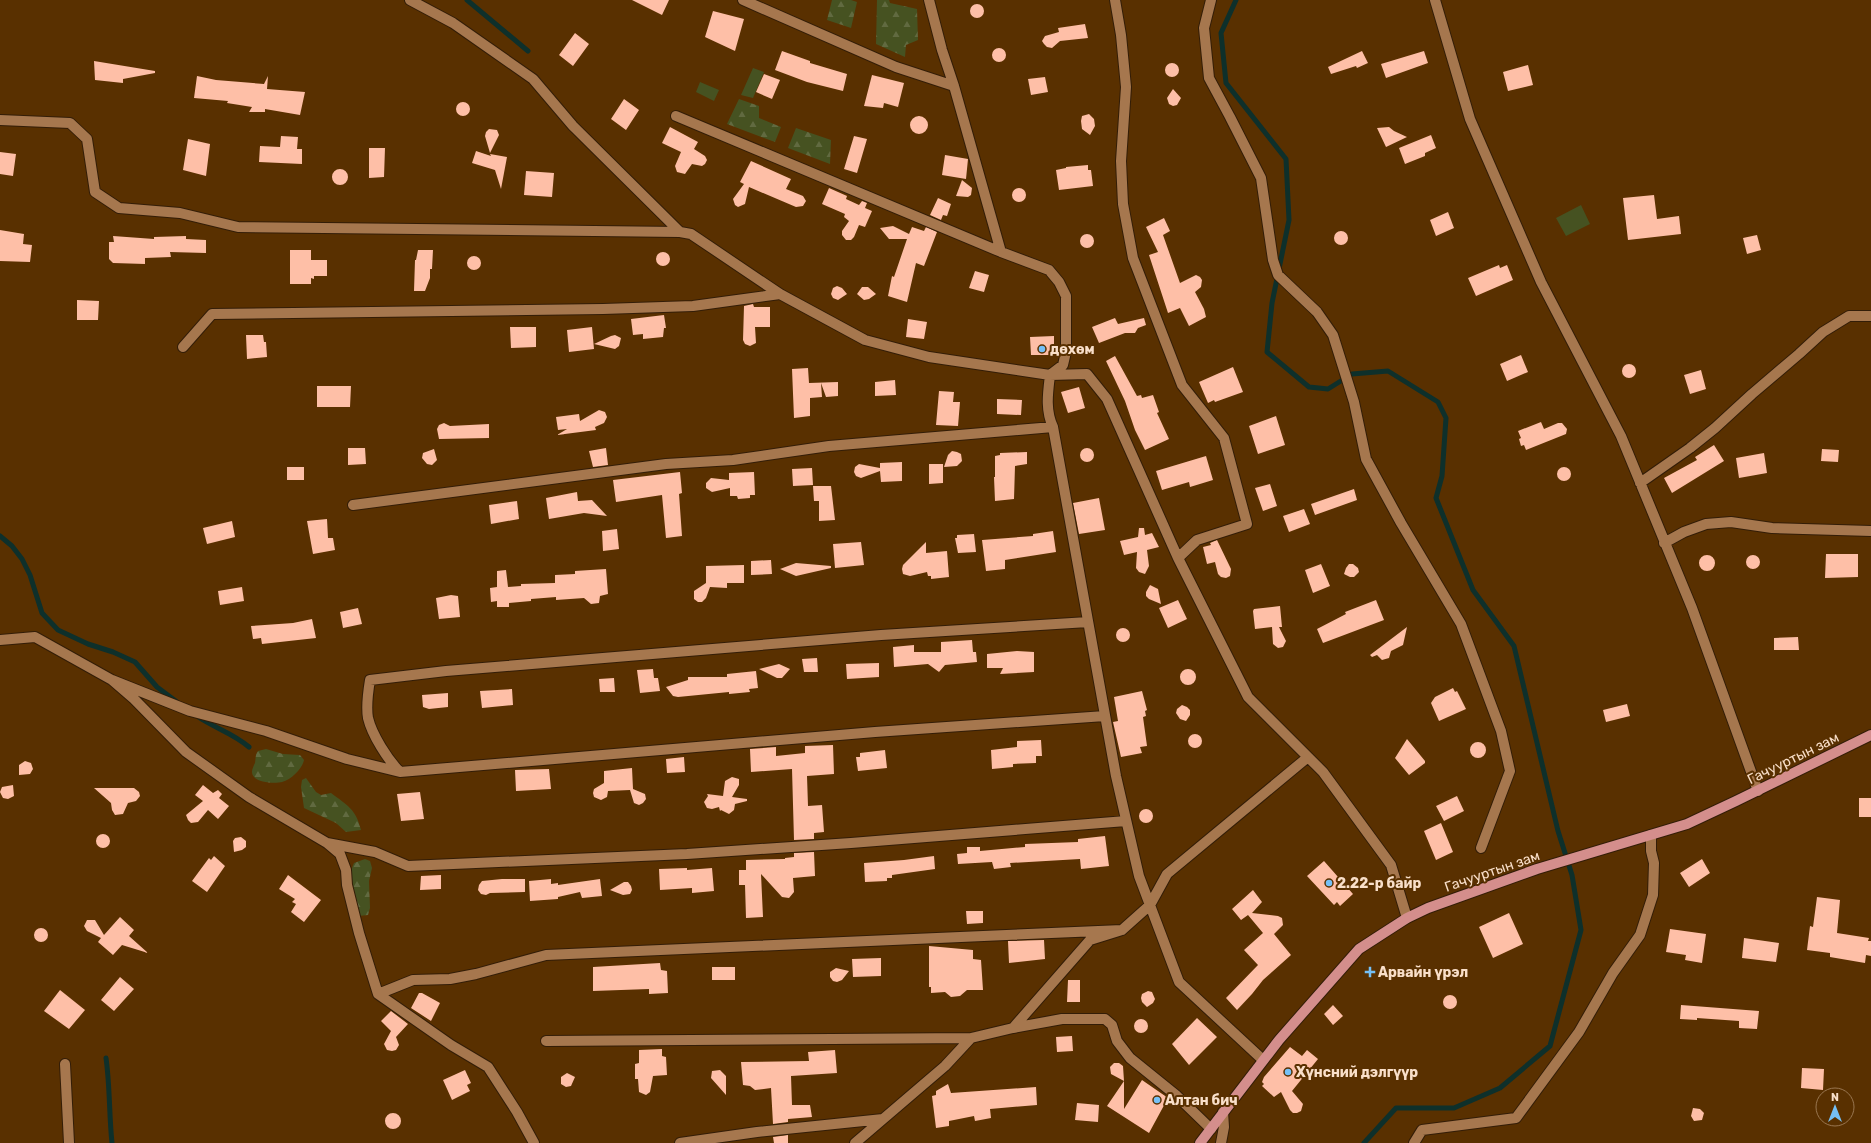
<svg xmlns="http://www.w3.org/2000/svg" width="1871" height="1143" viewBox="0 0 1871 1143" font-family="Rubik,sans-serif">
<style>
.forest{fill:url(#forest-firs)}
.park{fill:#465221}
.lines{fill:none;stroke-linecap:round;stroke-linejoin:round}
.stream{stroke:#0e302b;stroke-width:5}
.building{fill:#febfa7}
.minor-casing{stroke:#331d07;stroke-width:12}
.major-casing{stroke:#331d07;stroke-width:12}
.minor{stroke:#a6774e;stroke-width:10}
.major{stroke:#d48e8c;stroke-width:10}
.poi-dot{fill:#75c0f6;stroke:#593000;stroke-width:1.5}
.labels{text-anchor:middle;stroke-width:4;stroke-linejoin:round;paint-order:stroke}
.poi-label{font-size:14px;font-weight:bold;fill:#f9dfc9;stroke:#593000;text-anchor:start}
.street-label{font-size:14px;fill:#f9dfc9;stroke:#593000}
</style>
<defs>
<pattern id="forest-firs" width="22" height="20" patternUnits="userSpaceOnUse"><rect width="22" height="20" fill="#465221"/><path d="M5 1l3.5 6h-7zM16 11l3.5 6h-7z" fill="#616a40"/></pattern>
</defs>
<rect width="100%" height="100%" fill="#593000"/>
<!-- forest -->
<path class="forest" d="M832,0h19l6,2 -6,26 -24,-8z
M877,0h12l1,3 27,6 1,31 -12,5 -1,12 -29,-13z
M739,99l20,7v12l22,9 -6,15 -48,-18z
M796,128l35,12 -1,24 -42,-16z
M266,749l17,5 17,1 4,5c-2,9 -12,19 -22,22 -7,2 -30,1 -30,-10 0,-3 2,-7 3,-9 1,-5 0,-8 3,-12z
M306,778l10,14 5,3 10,-2c16,12 25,16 30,37l-15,2 -10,-9 -32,-15 -3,-21 1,-7z
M365,859l5,2 2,7 -3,13 1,27 -2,7 -10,1c-3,-17 -12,-38 -4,-53z"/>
<!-- park -->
<path class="park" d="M753,68l11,4 -11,26 -12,-3z
M700,82l19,8 -5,11 -18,-9z
M1581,205l9,19 -24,12 -10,-18z"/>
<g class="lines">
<!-- stream -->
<path class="stream" d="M467,0l61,51
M1236,0l-15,33 5,50 60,76 3,61 -17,83 -5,49 42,35 19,2 24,-15 36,-3 50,31 8,16 -4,58 -6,22 37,92 41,56 44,185 14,44 9,55 -31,116 -50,42 -46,20h-58l-32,35
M0,536l12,10 10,13 8,16 12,38 16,17 30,14 25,8 22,10 22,25 20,15
M197,716c17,12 36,17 52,31
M106,1058c4,28 3,57 6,85"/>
</g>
<!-- building -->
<path class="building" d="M632,0h37l-7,15z
M970 11a7 7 0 1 1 14 0a7 7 0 1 1-14 0Z
M713,11l31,8 -9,32 -30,-14z
M1085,24l3,14 -28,3 -8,7 -5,-1 -3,-3 -2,-3 3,-5 14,-4 -1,-4z
M575,33l14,11 -16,22 -14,-11z
M992 55a7 7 0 1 1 14 0a7 7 0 1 1-14 0Z
M782,51l28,10v2l37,11 -4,17 -36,-9 -32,-12z
M1362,51l6,12 -11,5 -1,-2 -25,8 -3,-7z
M1424,51l4,12 -42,15 -5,-14z
M94,61l61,10v2l-32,6v4l-28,-3z
M1165 70a7 7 0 1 1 14 0a7 7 0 1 1-14 0Z
M1528,65l5,20 -25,6 -5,-19z
M764,74l16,6 -8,19 -16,-7z
M872,75l32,8 -6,24 -14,-4 -1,5 -19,-2z
M197,76l19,4 48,4 4,-8 -1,13 38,3 -5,23 -35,-6v3h-16l3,-5 -25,-4 1,-2 -34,-3z
M1045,77l3,15 -17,3 -3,-16z
M1173,89l8,9 -4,7 -4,1 -4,-2 -2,-6z
M624,99l15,11 -13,20 -15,-11z
M456 109a7 7 0 1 1 14 0a7 7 0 1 1-14 0Z
M1089,114l5,5 1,7 -5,9 -8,-6 -1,-8 1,-5z
M910 125a9 9 0 1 1 18 0a9 9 0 1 1-18 0Z
M670,127l28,15 -4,7 11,7 2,4 -2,4 -3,2 -10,-2 -7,10 -8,-2 -2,-6 6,-14 -19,-9z
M1389,127l5,4 13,6 -21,10 -9,-19z
M489,129l8,1 2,5 -9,18 -5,-17 1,-4z
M1431,135l5,13 -11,5v3l-20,8 -6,-16z
M281,136l17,1 -1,12h5v15l-43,-2 1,-16 20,1z
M854,136l13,3 -10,34 -13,-4z
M188,139l22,5 -4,32 -23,-6z
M369,148h16l-1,29 -15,1z
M476,151l15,5 -1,-2 17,3 -6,32 -6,-19 -23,-7z
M0,152l16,2 -3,22 -13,-2z
M945,155l23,4 -2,20 -24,-4z
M751,161l40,18 -5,10 17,7 3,5 -3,5 -7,1 -47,-20 -4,17 -7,3 -3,-2 -2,-6 11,-15 -4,-2z
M1088,165v5h3l2,16 -34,4 -3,-20 10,-2v-1z
M332 177a8 8 0 1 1 16 0a8 8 0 1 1-16 0Z
M526,171l28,2 -2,24 -28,-2z
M962,180l10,8 -1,7 -3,2 -12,-1z
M829,188l18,8 -1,3 13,6 3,-4 5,2 -2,5 7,3 -7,16 -6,-2 -5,12 -3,3h-5l-4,-5v-4l7,-10 -5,-4 1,-3 -23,-10z
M1012 195a7 7 0 1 1 14 0a7 7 0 1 1-14 0Z
M1654,195l3,24 22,-3 2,18 -53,6 -5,-42z
M938,198l13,6 -4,12 -4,-1 -2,5 -11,-5z
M1448,212l6,16 -18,8 -6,-16z
M1164,218l6,13 -7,4 17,48 16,-8 4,2 2,3 -1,7 -6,5 9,17 2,8 -17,9 -9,-18 -12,5 -19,-58 9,-3 -12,-25z
M893,226l16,8 3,-7 12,4 2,-4 11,5 -13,34 -8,-3 -9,39 -19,-6 4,-20 2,1 13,-38h-18l-9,-11z
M0,230l24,4 -1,10 9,1 -2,17 -30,-1z
M1334 238a7 7 0 1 1 14 0a7 7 0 1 1-14 0Z
M1080 241a7 7 0 1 1 14 0a7 7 0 1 1-14 0Z
M1757,235l4,15 -14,4 -4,-16z
M113,236l41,3v-2l32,-1v3l20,1v13l-36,-1 1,5 -26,1v6l-32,-1 -4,-4v-17h5z
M290,250h21v10h16v16h-13v3l-3,-1v6h-21z
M418,250h15l-1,19h-2v9l-5,13h-11l1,-31h1z
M656 259a7 7 0 1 1 14 0a7 7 0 1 1-14 0Z
M467 263a7 7 0 1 1 14 0a7 7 0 1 1-14 0Z
M1499,265l1,3 7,-3 6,15 -37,16 -8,-18z
M975,271l14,4 -5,17 -15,-4z
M837,286l5,2 5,6 -9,6 -5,-2 -2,-4 2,-6z
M862,287h6l8,7 -7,5 -5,1 -7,-6z
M77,300l22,1 -1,19h-21z
M753,304l1,3h16v20h-15l1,16 -6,3 -5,-2 -2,-4 1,-34z
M664,315l2,13h-2l-1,9 -20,2v-5l-10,1 -2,-16z
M1115,318l3,6 26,-6 2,7 -8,3 -3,5h-10l-26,10 -7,-16z
M908,319l19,3 -3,17 -18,-2z
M510,327h26v20l-25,1z
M592,327l2,22 -25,3 -2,-22z
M246,335h17l1,7h2l1,15 -20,2z
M615,335l6,3 -2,8 -4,3 -21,-5 17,-8z
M1054,336v19h-23l-1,-18z
M1521,355l7,17 -21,9 -7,-17z
M1115,356l22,40 4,-1 1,3 11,-3 6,17 -2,1 12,26 -24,11 -10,-20 -10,-29 -19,-40z
M1622 371a7 7 0 1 1 14 0a7 7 0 1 1-14 0Z
M1233,367l10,25 -28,10 -1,-2 -6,3 -9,-21z
M808,368l1,15 29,-1v14l-12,1 -5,-14 1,14 -12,1v18l-16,2 -2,-49z
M1701,370l5,19 -16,5 -6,-19z
M895,380l1,15 -21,1v-14z
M317,386h34l-1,21h-33z
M1079,387l6,21 -17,5 -7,-21z
M939,391l15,1 -1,10h7l-2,24 -22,-1z
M997,399l25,1 -1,15 -24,-1z
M599,410l6,2 2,5 -3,6 -9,4 1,3 -39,5 10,-6 -9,1 -2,-13 23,-3 1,7z
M1276,416l9,29 -27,9 -9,-28z
M1541,422l3,7 14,-6h4l5,6 -1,5 -40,16 -2,-5 -3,1 -2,-7 2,-1 -3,-7z
M444,423l6,3 39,-2v14l-50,1 -2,-10 2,-4z
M1714,445l10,16 -52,32 -8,-15 33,-18 -2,-3z
M348,448h17l1,16 -18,1z
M606,448l2,17 -15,2 -4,-16z
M1080 455a7 7 0 1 1 14 0a7 7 0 1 1-14 0Z
M434,449l3,11 -5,5 -5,-1 -5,-6 1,-5z
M1822,449l17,1 -1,12 -17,-1z
M952,451l5,1 4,2 1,7 -5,5 -13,1 4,-12z
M1027,452v12l-12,2 -1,33 -19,2 -1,-24h1v-21l5,-1v-2z
M1764,453l3,20 -28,5 -3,-20z
M1206,456l7,24 -23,7 -1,-5 -27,8 -6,-19z
M902,462v19l-21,1 -1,-11 -19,7 -5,-2 -2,-4 1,-5 4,-3 21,4v-5z
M929,464h14v19l-14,1z
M287,467h17v13h-17z
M1557 474a7 7 0 1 1 14 0a7 7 0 1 1-14 0Z
M812,468l1,17 -20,1 -1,-17z
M680,472l2,21 -3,1 3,42 -16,2 -4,-43 -46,7 -3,-22z
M754,472l1,23h-5v3l-12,1 -1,-3h-7v-8l-18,4 -6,-4v-5l5,-5 18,2v-7z
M1270,484l7,22 -14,5 -8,-23z
M813,486h18l4,34 -16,1v-20h-5z
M1354,489l3,11 -42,15 -4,-11z
M577,492l1,9 14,-1 15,16 -23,-3 -35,6 -3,-21z
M1099,498l6,32 -26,4 -6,-31z
M517,501l2,18 -28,5 -2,-19z
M1304,509l6,15 -21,8 -6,-16z
M327,519l1,19h5l2,12 -22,4 -6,-33z
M232,521l3,16 -28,7 -4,-16z
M1139,528h5l1,7 7,-2 7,14 -12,3 2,16 -4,8 -6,-2 -3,-4 1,-16 -13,3 -4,-14 18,-4z
M617,529l2,20 -16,2 -1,-20z
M1053,531l3,21 -51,8v9l-19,2 -4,-31 51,-4v-2z
M974,534l2,18 -18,1 -3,-15h2v-3z
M1217,540l14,29 -1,7 -4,2 -5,-1 -3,-3 -3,-12 -8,2 -4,-17 8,-2 -1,-2z
M861,542l3,23 -29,3 -2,-24z
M926,542v11l21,-2 2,26 -18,2v-3h-3l-1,-4 -17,4 -7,-2 -1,-5 1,-4z
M1826,554h32v23l-33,1z
M1746 562a7 7 0 1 1 14 0a7 7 0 1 1-14 0Z
M1699 563a8 8 0 1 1 16 0a8 8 0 1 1-16 0Z
M771,560l1,14 -21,1v-14z
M796,563l35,3v2l-35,8 -16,-7z
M1321,564l9,22 -17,7 -8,-23z
M1349,564h4l5,4 1,4 -5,5h-4l-6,-3 2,-6z
M744,565v18h-17v5l-17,-1 -4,11 -4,4h-4l-4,-3v-8l12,-8v-17z
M606,569l2,25 -8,2 -1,7 -8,1 -7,-6 -28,2v-3l-25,2v2l-22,2v4h-12v-6l-6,1 -1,-14 7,-1v-16l9,-1 2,17 13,-1v-2l34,-1v-8l20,-1v-3z
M1150,585l8,4 3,15 -12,-5 -3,-3v-4z
M242,587l2,14 -24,4 -2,-14z
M451,595l7,1 2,21 -21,2 -3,-21z
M1178,600l9,19 -19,9 -9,-20z
M1376,600l8,20 -61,23 -6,-14 29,-15 -1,-2z
M1280,606l2,21h-3l7,14 -3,6 -5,1 -5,-4 -1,-17 -17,2 -2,-18 1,-2z
M358,608l4,16 -19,4 -3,-16z
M312,619l4,19 -54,6 -1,-6 -8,1 -2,-13 42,-3z
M1407,627l-4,18 -12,6 -2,7 -7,2 -5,-5 -5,2 -2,-2z
M1116 635a7 7 0 1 1 14 0a7 7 0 1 1-14 0Z
M1798,637l1,13h-25v-12z
M972,640l1,12h3l1,10 -32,3 -6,7 -11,-8 -34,3 -1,-20 21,-2v7h27v-10z
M1017,651l17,1v20l-34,2 3,-6h-16v-14z
M817,658l1,14h-14l-2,-13z
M879,663v14l-32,2 -1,-15z
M779,664l11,5 -8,9h-5l-18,-9z
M653,669l1,9h4l2,13 -20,2 -3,-23z
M1180 677a8 8 0 1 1 16 0a8 8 0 1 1-16 0Z
M756,671l2,17 -9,1 1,3 -21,2v-2l-51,5 -5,-1 -7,-9 22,-7v-3h39v-3z
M614,678l1,14h-15l-1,-13z
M1453,688l2,4 2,-1 9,18 -27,12 -8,-18 4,-6z
M512,689l1,16 -31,3 -2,-17z
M1142,691l5,19 -2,1 1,5 -3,1 4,29 -7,1 2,6 -21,4 -8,-35 5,-1 -4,-24z
M448,693v14l-19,2 -6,-2 -1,-12z
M1627,704l3,12 -24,6 -3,-12z
M1182,705l5,2 3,3v5l-4,6 -6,-2 -4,-6 1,-4z
M1188 741a7 7 0 1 1 14 0a7 7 0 1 1-14 0Z
M1407,739l18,22v2l-16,12 -14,-17z
M1041,740l1,16h-6v7l-23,1v3l-21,2 -1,-19 26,-3v-6z
M1470 750a8 8 0 1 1 16 0a8 8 0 1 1-16 0Z
M833,745l1,29 -27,2 1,30 14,-1 2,27 -10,1v6l-20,1 -2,-71 -41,3 -1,-23 26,-2v9l29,-3v-7z
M885,750l2,18 -29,3 -2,-14h4v-4z
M684,757l1,15 -18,1 -1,-14z
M25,761l6,2 2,6 -3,5 -11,1v-10z
M632,768l1,21 12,5 1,5 -3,4 -4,2 -5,-2 -4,-13 -22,1 -1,6 -6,3 -7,-3 -1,-4 1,-4 10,-6v-12z
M549,769l2,20 -35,2 -1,-21z
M732,777l7,2v6l-7,12 15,2v2l-12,3 -1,6 -5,4 -8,-4 -1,1 -1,-4 -7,2 -5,-1 -3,-6 4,-6 -1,-2 16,2 2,-15z
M13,785l1,11 -6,3 -5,-1 -3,-6 2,-5z
M203,785l10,8 5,-3 4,4 -3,4 10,8 -11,13 -10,-9 -10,12 -7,1 -3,-3 -2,-5 17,-14 -8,-6z
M94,788h40l5,4 1,4 -4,5 -8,2 -5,11 -8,1 -3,-5 -1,-7z
M420,792l4,27 -23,2 -4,-27z
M1457,796l7,15 -20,10 -8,-15z
M1859,798h12v19h-12z
M1139 816a7 7 0 1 1 14 0a7 7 0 1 1-14 0Z
M1441,823l12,29 -17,8 -12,-29z
M96 841a7 7 0 1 1 14 0a7 7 0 1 1-14 0Z
M1105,836l4,30 -28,3 -1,-10 -70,4 1,4 -17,2 -2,-7 -34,2 -1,-10 10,-1v-6h13v4l45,-4v-3l53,-2v-3z
M241,837l5,4v6l-4,3 -8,2 -1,-11 2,-3z
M814,852l1,24 -22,2 1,14 -5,6 -7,-1 -21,-23 2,43 -17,1 -1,-33h-6v-15h7v-10l39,-1v-1l9,-1v-4z
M214,856l11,10 -18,26 -15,-11 17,-23 2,2z
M934,856l1,13 -43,6v3h-5v3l-22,1 -1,-19 40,-3z
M1702,859l8,14 -21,14 -9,-14z
M1324,861l29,33 -13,12 -3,-4 -3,3 -27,-29z
M687,868v2l25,-2 2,23 -22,2v-5l-32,2 -1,-21z
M288,875l33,25 -17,22 -13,-10 5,-8 -4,-2 3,-3 -16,-10z
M441,875v14l-21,1 1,-14z
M502,879h23v13l-35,1 -4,2 -5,-1 -3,-4 1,-5 3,-4z
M551,879v5l7,-1v2l42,-6 2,17 -20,2 -2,-6 -22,5v2l-28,2 -1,-20z
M624,882h4l3,4 1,4 -2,4 -7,1 -13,-5z
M1253,890l9,12 -10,11 26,3 4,2 1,7 -9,9 17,21 -28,25 -11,14 -15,16 -11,-12 32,-33 -14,-15 19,-17 -15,-18 -7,5 -9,-11z
M1817,897l23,3 -3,33 32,5 -1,3h3v15l-5,-1 -1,8 -35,-6v-4l-23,-3 3,-24 3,1z
M966,911h17v12l-16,1z
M1509,913l14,31 -30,14 -14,-31z
M120,917l14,13 -5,6 19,17 -26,-8 -9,10 -15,-13 3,-4 -14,-7 -3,-5 3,-6h8l9,15z
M34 935a7 7 0 1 1 14 0a7 7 0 1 1-14 0Z
M1670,929l36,5 -4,29 -17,-3 1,-5 -20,-3z
M1744,938l35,5 -3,19 -34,-4z
M1044,940l1,19 -36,4 -1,-22z
M929,946l44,4v9l8,1 2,30h-16l-7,6 -9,1 -6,-5 -14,1v-6h-2z
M881,958v18l-28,1 -1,-18z
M660,963l1,7 6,1 1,22 -19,1v-5l-56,2v-24z
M712,967h23v13h-23z
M836,968l13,3 -7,9 -5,2 -4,-1 -3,-4v-5z
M120,977l14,12 -20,22 -13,-11z
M1068,980h12v22h-13z
M60,990l25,20 -16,19 -25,-18z
M1148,991l4,1 3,7 -2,4 -6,4 -5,-5 -1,-4 1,-4z
M419,993h3l18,10 -9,18 -20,-13z
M1443 1002a7 7 0 1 1 14 0a7 7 0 1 1-14 0Z
M1333,1005l10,11 -10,9 -9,-11z
M1681,1005l78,6 -2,18 -18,-1v-7l-42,-3v2l-17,-1z
M391,1011l17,13 -12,13 3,8 -3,5 -4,1 -5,-1 -3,-6 7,-13 -10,-10z
M1197,1018l20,19 -28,28 -17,-21z
M1134 1026a7 7 0 1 1 14 0a7 7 0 1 1-14 0Z
M1072,1036l1,15 -16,1 -1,-15z
M1290,1047l12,9 5,-6 11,9 -26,32 11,13 -2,7 -4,2h-4l-3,-3 -9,-18 -7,5 -12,-11 2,-2 -2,-2 2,-5z
M662,1049v7l4,1 1,18 -14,1 -3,16 -4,3 -7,-3 -1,-13h-3v-15l4,-1v-13z
M835,1050l2,23 -46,3 1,29h18l2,12 -24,2v3l-15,2 -2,-36 -16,2 -5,-4 -7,-1 -2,-23 68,-1 -1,-9z
M1114,1063h5l4,3 1,15 -13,-7 -1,-7z
M1802,1068l22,1 -1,21 -22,-2z
M465,1070l6,13 -4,2 3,6 -18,9 -9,-20z
M720,1070l6,6v19l-15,-17 1,-7z
M567,1073l8,4 -4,9 -5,1 -5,-3v-7z
M1142,1080l26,18 -19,35 -42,-27 17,-25v28z
M948,1084l3,9 85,-6 1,18 -47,4 1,9 -16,3 -1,-5 -25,5v5l-13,2 -4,-32 4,-1v-4z
M1077,1103l22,2 -1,17 -23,-2z
M1693,1108l7,1 4,4 -2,7 -8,1 -3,-5z
M385 1121a8 8 0 1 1 16 0a8 8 0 1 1-16 0Z
M788,1135v8h-14l-1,-6z"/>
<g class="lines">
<defs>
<path id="minor" d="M410,0l43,23 80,56 40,47 107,106
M743,0l153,67 58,19
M929,0l13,50 12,36 47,166 48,18 10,12 7,14v56l-3,13 -13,10c-2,17 -5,35 3,52l63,349 23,100 40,106 84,78
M1115,0l6,35 5,52 -5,74 2,43 10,54 49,127 42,53 23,86 -50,16 -19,18 70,139 75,75 68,93 16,53
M1211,0l-7,28 5,50 21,39 31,61 12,82 5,15 39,37 16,23 21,67 12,57 35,64 60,101 40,107 9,40 -29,77
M1435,0l35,119 71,163 80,154 71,172 66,183
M676,116l325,136
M0,120l70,3 17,16 8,53 24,16 61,5 58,14 442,5 11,2 89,60
M183,347l29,-33 391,-5 90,-3 87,-12 85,46 64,17 121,18 37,-1 20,25 71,159
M1640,483l50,-35 25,-20 37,-34 47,-40 24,-22 26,-16h22
M353,505l313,-41 67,-4 96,-14 224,-19
M1664,543l20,-11 22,-8 25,-2 41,6 99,3
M0,640l35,-3 77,43 22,19 52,53 63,45 78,46 13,11 6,16 1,15 12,48 19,61 73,51 37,22 29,45 17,31
M112,680l78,31 76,20 81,28 53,13 475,-40 230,-16
M400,772c-12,-12 -28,-37 -32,-54 -2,-12 0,-26 2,-38l76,-9 435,-36 207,-13
M327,843l48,9 33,14 279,-12 164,-11 275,-22
M378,994l35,-14 37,-1 26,-5 70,-19 576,-25
M1013,1028l49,-9h43l7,6 5,16 13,17 47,38 34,33
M546,1041l425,-3
M65,1064l4,79
M680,1143l77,-11 126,-13
M855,1143l90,-77 26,-28 42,-10 77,-88 32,-10 28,-25 17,-31 141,-117
M1221,1143l3,-16 -1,-15
M1414,1143l8,-13 94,-12 63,-86 34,-59 27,-38 13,-40 1,-32 -3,-12v-16"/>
<path id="major" d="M1200,1143l79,-103 80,-91 48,-31 21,-10 109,-39 150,-45 49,-23 135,-66"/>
</defs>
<!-- minor casing -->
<use href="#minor" class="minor-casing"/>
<!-- major casing -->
<use href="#major" class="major-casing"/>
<!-- minor -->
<use href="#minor" class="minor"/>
<!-- major -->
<use href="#major" class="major"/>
</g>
<!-- markers -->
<g class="poi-dot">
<circle cx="1042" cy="349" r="4"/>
<circle cx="1329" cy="883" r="4"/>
<path d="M1368 966h4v4h4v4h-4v4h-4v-4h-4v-4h4z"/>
<circle cx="1288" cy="1072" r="4"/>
<circle cx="1157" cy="1100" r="4"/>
</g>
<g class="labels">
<!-- poi labels -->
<g class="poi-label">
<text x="1050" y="354">дөхөм</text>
<text x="1337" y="888">2.22-р байр</text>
<text x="1378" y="977">Арвайн үрэл</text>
<text x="1296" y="1077">Хүнсний дэлгүүр</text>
<text x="1165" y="1105">Алтан бич</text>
</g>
<!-- street labels -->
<g class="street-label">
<text transform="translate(1793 758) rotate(-26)" y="5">Гачууртын зам</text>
<text transform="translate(1492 871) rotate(-19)" y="5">Гачууртын зам</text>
</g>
</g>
<!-- north arrow -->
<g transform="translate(1835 1107)"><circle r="19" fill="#593000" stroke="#997650"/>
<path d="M0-3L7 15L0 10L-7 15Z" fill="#75c0f6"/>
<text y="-6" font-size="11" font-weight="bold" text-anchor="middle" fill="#f9dfc9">N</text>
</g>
</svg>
